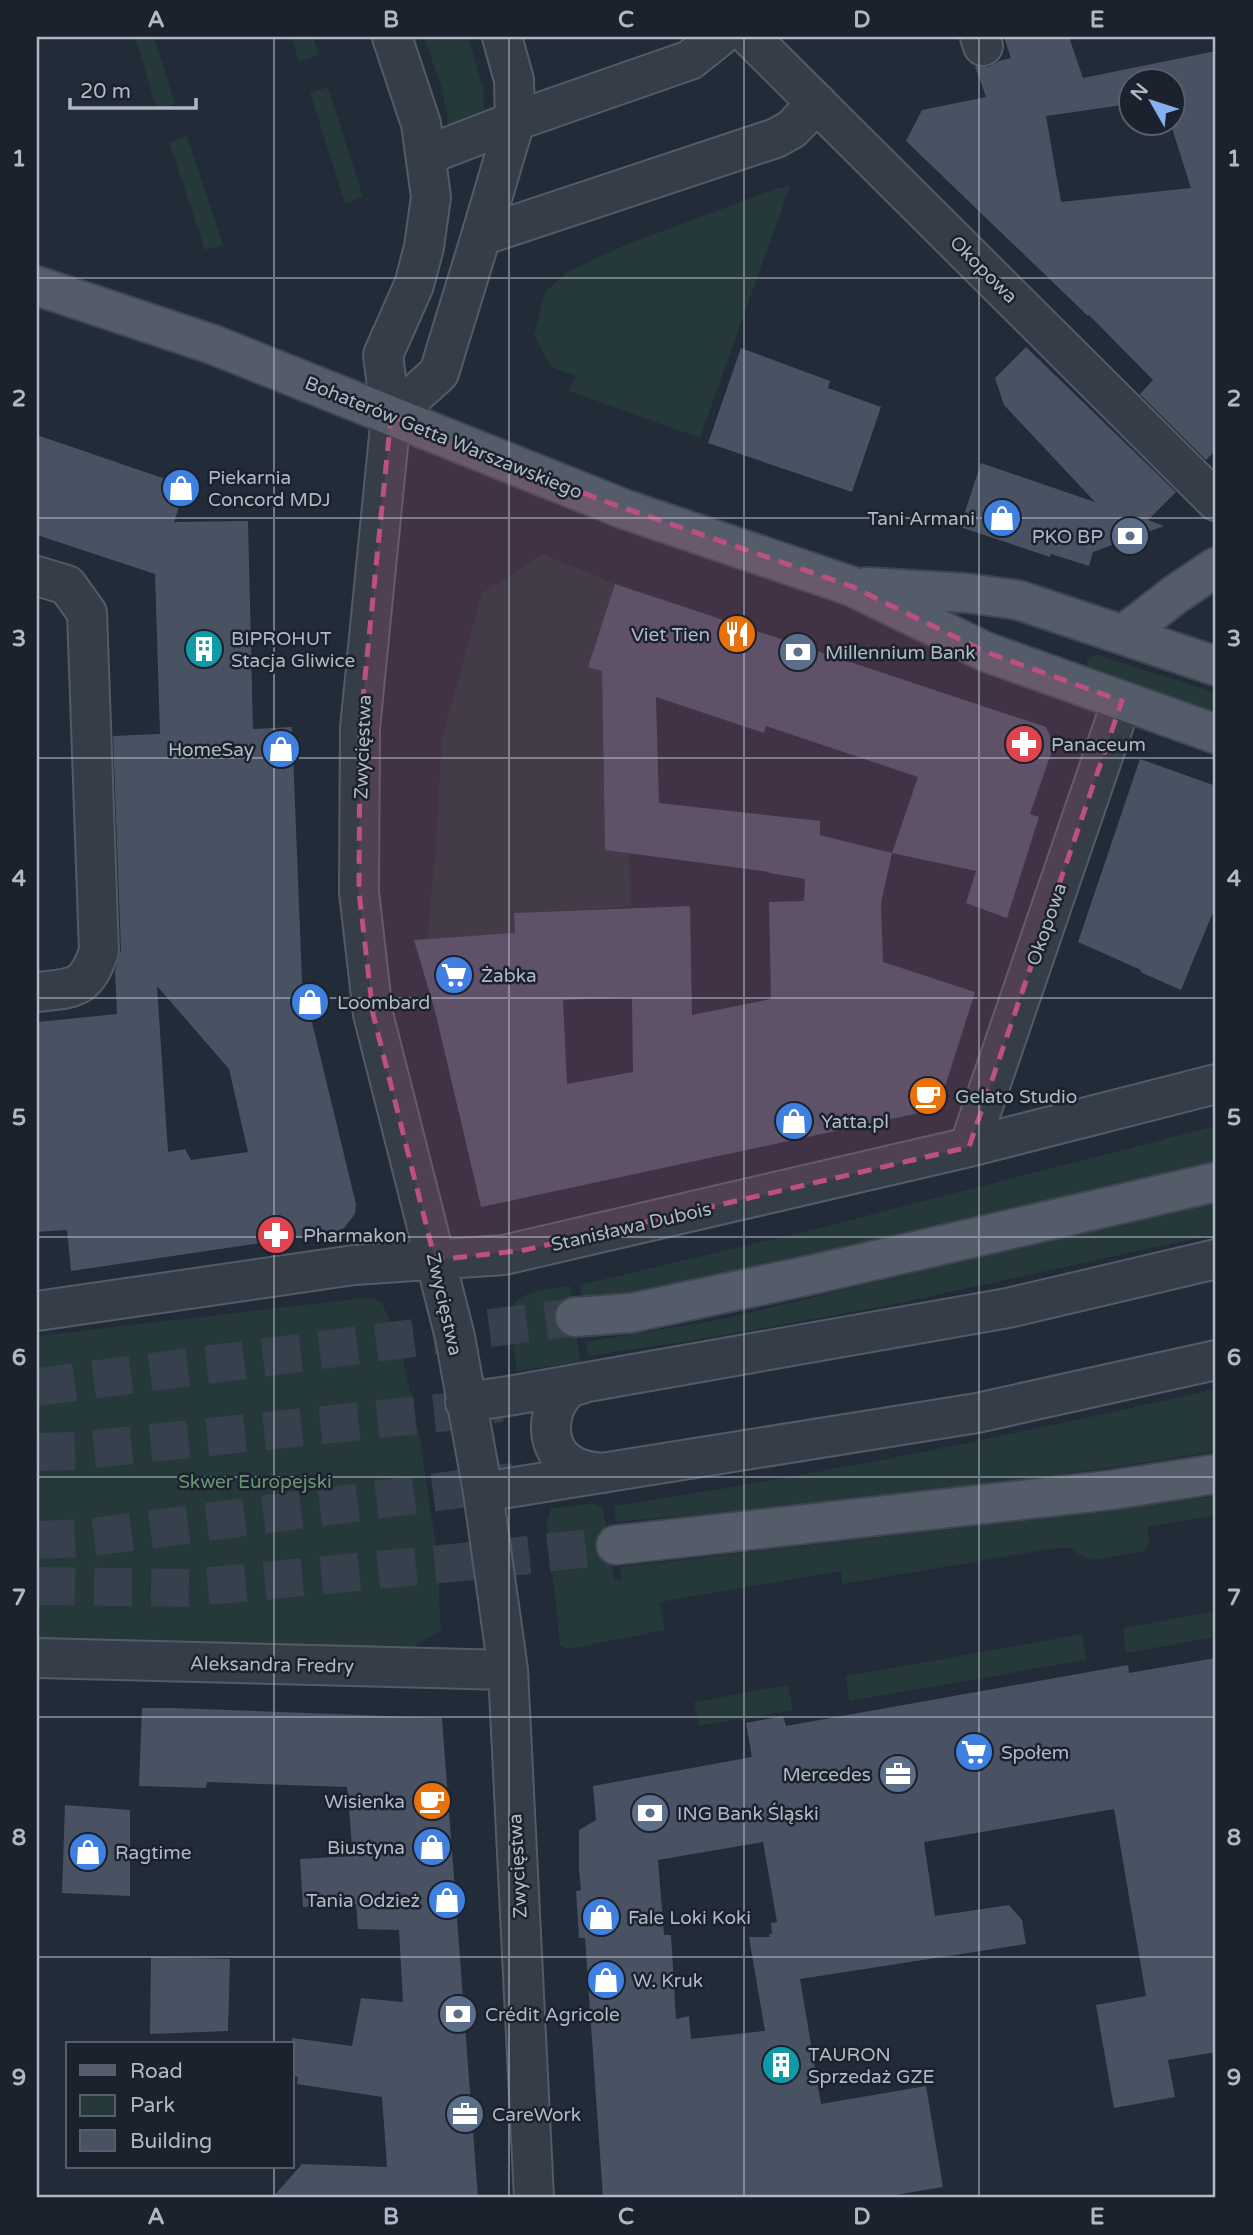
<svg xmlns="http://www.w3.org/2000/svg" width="1253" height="2235" viewBox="0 0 1253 2235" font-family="'Varela Round',sans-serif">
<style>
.green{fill:#25383a}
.building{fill:#485262;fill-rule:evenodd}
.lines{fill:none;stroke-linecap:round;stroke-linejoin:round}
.major-tunnel{stroke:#37404d;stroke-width:38;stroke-dasharray:38 19;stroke-linecap:butt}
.minor-casing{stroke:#535b66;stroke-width:42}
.major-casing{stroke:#3f4652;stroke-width:42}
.minor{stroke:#353d48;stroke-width:38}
.major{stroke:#535c68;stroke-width:38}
.marked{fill:#bc5080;fill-opacity:0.2;stroke:#bc5080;stroke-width:5;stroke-dasharray:14 9;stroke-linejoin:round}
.grid{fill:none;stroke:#b0b8c5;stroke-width:2;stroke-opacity:0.55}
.labels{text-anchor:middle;stroke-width:5;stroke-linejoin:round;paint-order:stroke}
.street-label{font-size:19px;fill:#b0b8c5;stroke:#1b222d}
.poi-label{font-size:19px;fill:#b0b8c5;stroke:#1b222d;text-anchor:start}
.park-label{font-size:19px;fill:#689473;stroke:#1b222d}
.neatline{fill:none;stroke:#b0b8c5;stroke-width:2.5}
.grid-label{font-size:23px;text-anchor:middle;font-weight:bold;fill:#b0b8c5}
</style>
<rect width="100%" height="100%" fill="#222b38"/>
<!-- green -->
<path class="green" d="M135,37h19l21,67 -18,6z
M291,37h22l6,18 -20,7z
M424,37h44l15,50 1,27 -35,11 -8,-39z
M328,87l35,110 -18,6 -35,-110z
M187,136l36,109 -18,5 -36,-108z
M790,186l-90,252 -131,-47 7,-15 -25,-9 -17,-32 11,-43 22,-20 58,-27 148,-55z
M543,554l72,30 -27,82 14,5 3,179 24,3 2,54 -117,6 1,20 -88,7 8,-82 7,-119 40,-146z
M1098,655l118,38v20l-128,-44 -1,-9 4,-4z
M1216,1126v36l-405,99 -229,44 -2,-20 235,-56z
M1216,1200v34l-325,71 -183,33 -120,18 -2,-14 132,-22z
M570,1286l10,76 -63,9 -8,-57c6,-25 39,-24 61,-28z
M372,1297l10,6 18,41 19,89 18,120 4,77 -34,21 -370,-3v-312z
M1216,1389v62c-199,34 -399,52 -600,71l-2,-16c202,-30 403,-72 602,-117z
M1216,1496v19l-68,12 1,15 -3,9 -53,9 -14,-5 -9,-7h-13l-215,36 -1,-13 -181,31 5,28 -97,19 -8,-3 -13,-125 4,-12 42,-6 10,5 11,72 8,-1 -2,-12 420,-48z
M1216,1611v26l-90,16 -3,-25z
M1082,1634l4,26 -237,41 -3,-25z
M788,1685l5,25 -94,16 -5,-24z"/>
<!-- building -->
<path class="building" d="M1004,37h65l14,41 133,-27v399l-10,10 -66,-66 13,-14 -64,-65 -1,1 -182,-175 16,-31 64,-13 -11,-31 14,1 10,-6 12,-3zM1130,80h42v42h-2l21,66 -130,14 -15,-86 84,-12z
M1026,347l150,145 -28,28 16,6 -71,26 -4,14 -38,-12 -1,3 -90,-30 21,-64 114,39 -91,-97 -9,-27z
M741,348l89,33 -2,7 53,19 -29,85 -144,-49z
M37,435l149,51 -12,36 74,-1 5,208 39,-2 10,254 54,223 -1,10 -11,14 -8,4 -265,39 -4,-41 -30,2v-210l80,-8 -2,-43 6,-21 -8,-214 47,-2 -5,-160 -118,-39zM157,986l72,83 19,83 -57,8 -6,-11 -17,3z
M615,584l431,143 8,18 -24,69 9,3 -32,101 -41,-15 10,-32 -84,-18 -11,50 2,59 92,30 -37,117 -457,98 -46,-196 -21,-71 101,-7 -1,-20 176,-7 2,109 79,-16 -2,-97 35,-1 1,-22 -36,-6v-1l-164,-22 -3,-179 -14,-4zM656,697l108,36 2,-7 152,51 -26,76 -72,-18v-14l-161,-18zM632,997l1,75 -66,12 -4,-84z
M1140,759l76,27v119l-35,85 -41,-18 1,-2 -63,-28z
M1216,1658v394l-48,8 7,37 -61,11 -18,-103 50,-9 -32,-187 -190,33 11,74 74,-11 13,15 4,24 -226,35 21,125 105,-18 17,101 -66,11h-274l-18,-260h-6l-3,-47 5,-1 -2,-21v-39l17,-10 -3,-34 159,-29 -6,-34 37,-7 3,10 342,-61 1,8zM763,1842l14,80 -6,1 1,11h-3l1,3h-21l16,94 -74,8 -2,-23 -13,3 -5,-84h-7l-6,-75z
M142,1708h32l268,10 36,480h-206l30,-34 85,3 -5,-70 -85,-13 1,-7 -6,-1v-38l60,8 9,-48 42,4 -4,-72 -41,-1 -2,-25 -53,3 -3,-48 53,-3 -6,-69 -140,-5 -1,6 -67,-2z
M65,1805l65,5v86l-68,-3z
M151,1957l79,2 -2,72 -78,3z"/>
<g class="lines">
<!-- major-tunnel -->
<path class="major-tunnel" d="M37,1387l538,-70
M37,1452l39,-1 390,-41 34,-7
M37,1540l48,-2 429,-56
M37,1586l152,2 294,-28 133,-15"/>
<defs>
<path id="minor" d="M392,37l29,87 10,73 -7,50 -10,38 -31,70 8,61 -31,312 -1,164 14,122 82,323 28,155 25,178 26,528
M750,37l466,464
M980,37l3,9
M427,155l88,-34 175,-61 29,-23
M481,236l295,-98 16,-9 25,-26
M391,416l48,-43 42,-137 34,-115 -1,-41 -12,-43
M37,576l30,9 20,28 12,338c-13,39 -25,37 -62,41
M969,1147l153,-446
M37,1311l317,-46 150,-10 465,-108 247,-63
M584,1383c-5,2 -12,3 -16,6 -21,18 -24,56 -1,73 10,8 24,10 36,11
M465,1402l43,-6 500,-88 208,-49
M483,1492l494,-79 239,-53
M37,1658l471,12"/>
<path id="major" d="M37,286l177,59 410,164 227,77 135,66 230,82
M867,587l99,6 52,7 198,66
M1124,634l52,-40 40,-27
M575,1317l56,-4 184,-39 401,-92
M616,1545l495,-55 105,-16"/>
</defs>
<!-- minor casing -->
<use href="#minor" class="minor-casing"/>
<!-- major casing -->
<use href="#major" class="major-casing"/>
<!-- minor -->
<use href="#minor" class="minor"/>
<!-- major -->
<use href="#major" class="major"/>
</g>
<!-- marked area -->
<path class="marked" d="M391,416l210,84 250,86 135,66 136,49 -153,446 -444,103 -90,10 -62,-246 -14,-122 1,-164z"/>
<!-- grid -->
<path class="grid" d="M274,37v2007M509,37v2161M744,37v2161M979,37v2161M37,278h1179M37,518h1179M37,758h1179M37,998h1179M37,1237h1179M37,1477h1179M37,1717h1179M37,1957h1179M274,2167v31"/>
<!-- icons -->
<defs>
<symbol id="shop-disc" viewBox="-11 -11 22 22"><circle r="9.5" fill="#3f7fe0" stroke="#1b222d"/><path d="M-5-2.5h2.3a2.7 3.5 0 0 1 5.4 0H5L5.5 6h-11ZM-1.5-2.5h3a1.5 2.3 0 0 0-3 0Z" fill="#fff"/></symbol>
<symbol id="bank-disc" viewBox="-11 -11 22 22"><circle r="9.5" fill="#5c6f8a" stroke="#1b222d"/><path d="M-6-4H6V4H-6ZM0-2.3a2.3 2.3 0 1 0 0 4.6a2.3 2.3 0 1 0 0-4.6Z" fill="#fff"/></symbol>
<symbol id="restaurant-disc" viewBox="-11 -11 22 22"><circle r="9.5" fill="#e8710a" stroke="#1b222d"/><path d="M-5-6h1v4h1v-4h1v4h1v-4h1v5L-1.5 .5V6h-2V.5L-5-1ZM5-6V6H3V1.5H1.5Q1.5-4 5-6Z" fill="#fff"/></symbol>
<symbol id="building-disc" viewBox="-11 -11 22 22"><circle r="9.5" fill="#0f9aa8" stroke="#1b222d"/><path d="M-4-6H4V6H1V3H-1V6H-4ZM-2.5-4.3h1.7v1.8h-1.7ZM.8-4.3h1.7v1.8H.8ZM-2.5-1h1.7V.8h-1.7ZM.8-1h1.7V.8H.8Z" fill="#fff"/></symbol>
<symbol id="pharmacy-disc" viewBox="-11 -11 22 22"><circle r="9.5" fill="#e0444e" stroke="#1b222d"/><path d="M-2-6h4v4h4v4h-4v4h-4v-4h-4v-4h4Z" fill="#fff"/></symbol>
<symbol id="supermarket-disc" viewBox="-11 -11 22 22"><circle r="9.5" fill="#3f7fe0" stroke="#1b222d"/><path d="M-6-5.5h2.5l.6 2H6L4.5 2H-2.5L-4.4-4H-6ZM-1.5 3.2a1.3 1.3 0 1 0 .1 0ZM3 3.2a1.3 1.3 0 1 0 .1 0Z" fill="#fff"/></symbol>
<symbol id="cafe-disc" viewBox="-11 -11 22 22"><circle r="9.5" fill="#e8710a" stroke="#1b222d"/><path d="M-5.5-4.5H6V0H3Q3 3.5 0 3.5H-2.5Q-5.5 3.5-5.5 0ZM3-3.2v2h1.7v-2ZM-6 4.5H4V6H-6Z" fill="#fff"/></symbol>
<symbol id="office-disc" viewBox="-11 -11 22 22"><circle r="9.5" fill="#5c6f8a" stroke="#1b222d"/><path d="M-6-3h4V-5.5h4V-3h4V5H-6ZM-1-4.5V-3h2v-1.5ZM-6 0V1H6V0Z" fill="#fff"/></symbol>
</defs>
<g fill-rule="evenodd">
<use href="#shop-disc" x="159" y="466" width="44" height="44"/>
<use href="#shop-disc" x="980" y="496" width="44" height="44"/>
<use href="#bank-disc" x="1108" y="514" width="44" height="44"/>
<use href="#restaurant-disc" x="715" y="612" width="44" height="44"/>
<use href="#building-disc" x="182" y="627" width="44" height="44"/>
<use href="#bank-disc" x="776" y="630" width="44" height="44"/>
<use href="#pharmacy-disc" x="1002" y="722" width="44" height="44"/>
<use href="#shop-disc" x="259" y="727" width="44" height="44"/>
<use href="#supermarket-disc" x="432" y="953" width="44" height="44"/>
<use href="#shop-disc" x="288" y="980" width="44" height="44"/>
<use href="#cafe-disc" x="906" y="1074" width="44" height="44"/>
<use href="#shop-disc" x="772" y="1099" width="44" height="44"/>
<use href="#pharmacy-disc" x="254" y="1213" width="44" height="44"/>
<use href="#supermarket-disc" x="952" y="1730" width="44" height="44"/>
<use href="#office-disc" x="876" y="1752" width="44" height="44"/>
<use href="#cafe-disc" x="410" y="1779" width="44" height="44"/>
<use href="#bank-disc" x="628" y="1791" width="44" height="44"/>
<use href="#shop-disc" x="410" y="1825" width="44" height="44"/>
<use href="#shop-disc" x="66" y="1830" width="44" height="44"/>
<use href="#shop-disc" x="425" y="1878" width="44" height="44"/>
<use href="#shop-disc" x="579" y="1895" width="44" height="44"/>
<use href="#shop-disc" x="584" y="1958" width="44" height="44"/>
<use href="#bank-disc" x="436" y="1992" width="44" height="44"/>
<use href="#building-disc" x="759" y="2043" width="44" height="44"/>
<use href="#office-disc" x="443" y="2092" width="44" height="44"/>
</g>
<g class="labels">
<!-- street labels -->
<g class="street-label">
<text transform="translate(984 269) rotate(45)" y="7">Okopowa</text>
<text transform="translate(444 437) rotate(22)" y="7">Bohaterów Getta Warszawskiego</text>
<text transform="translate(362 747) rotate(-88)" y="7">Zwycięstwa</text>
<text transform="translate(1046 924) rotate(-71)" y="7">Okopowa</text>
<text transform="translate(631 1226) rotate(-13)" y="7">Stanisława Dubois</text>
<text transform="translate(445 1304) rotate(77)" y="7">Zwycięstwa</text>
<text transform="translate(272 1664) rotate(1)" y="7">Aleksandra Fredry</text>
<text transform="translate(517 1866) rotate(-93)" y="7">Zwycięstwa</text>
</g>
<!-- poi labels -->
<g class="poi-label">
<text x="208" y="484">Piekarnia<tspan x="208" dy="22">Concord MDJ</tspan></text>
<text x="975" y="525" text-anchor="end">Tani Armani</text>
<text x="1103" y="543" text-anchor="end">PKO BP</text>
<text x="710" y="641" text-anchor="end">Viet Tien</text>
<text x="231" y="645">BIPROHUT<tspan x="231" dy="22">Stacja Gliwice</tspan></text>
<text x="825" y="659">Millennium Bank</text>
<text x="1051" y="751">Panaceum</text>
<text x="254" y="756" text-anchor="end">HomeSay</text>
<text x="481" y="982">Żabka</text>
<text x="337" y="1009">Loombard</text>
<text x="955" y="1103">Gelato Studio</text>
<text x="821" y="1128">Yatta.pl</text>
<text x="303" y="1242">Pharmakon</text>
<text x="1001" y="1759">Społem</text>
<text x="871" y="1781" text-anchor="end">Mercedes</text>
<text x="405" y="1808" text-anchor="end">Wisienka</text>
<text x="677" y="1820">ING Bank Śląski</text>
<text x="405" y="1854" text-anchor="end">Biustyna</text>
<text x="115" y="1859">Ragtime</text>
<text x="420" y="1907" text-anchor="end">Tania Odzież</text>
<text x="628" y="1924">Fale Loki Koki</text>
<text x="633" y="1987">W. Kruk</text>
<text x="485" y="2021">Crédit Agricole</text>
<text x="808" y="2061">TAURON<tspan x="808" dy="22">Sprzedaż GZE</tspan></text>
<text x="492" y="2121">CareWork</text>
</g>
<!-- park labels -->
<g class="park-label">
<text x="255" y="1488">Skwer Europejski</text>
</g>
</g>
<!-- border -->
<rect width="1253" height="2235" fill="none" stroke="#1b222d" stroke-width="77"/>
<!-- legend -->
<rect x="66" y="2042" width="228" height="126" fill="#1b222d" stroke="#575e6a" stroke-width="2"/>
<rect x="80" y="2065" width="35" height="10" fill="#535c68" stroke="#575e6a" stroke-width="2"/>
<text x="130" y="2078" font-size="21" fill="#b0b8c5">Road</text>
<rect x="80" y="2095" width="35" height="21" fill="#25383a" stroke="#575e6a" stroke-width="2"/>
<text x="130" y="2112" font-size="21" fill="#b0b8c5">Park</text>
<rect x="80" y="2130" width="35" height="21" fill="#485262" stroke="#575e6a" stroke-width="2"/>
<text x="130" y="2148" font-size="21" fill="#b0b8c5">Building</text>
<!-- north arrow -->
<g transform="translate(1152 102) rotate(309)"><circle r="33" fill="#1b222d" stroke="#575e6a" stroke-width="2"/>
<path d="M0-5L12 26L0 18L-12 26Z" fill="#87b0f3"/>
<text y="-10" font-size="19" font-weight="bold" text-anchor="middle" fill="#b0b8c5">N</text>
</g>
<!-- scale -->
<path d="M70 98v10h126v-10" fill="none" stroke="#b0b8c5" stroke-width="3.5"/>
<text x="80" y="98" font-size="21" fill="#b0b8c5" stroke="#1b222d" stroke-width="5" paint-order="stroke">20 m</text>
<rect x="38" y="38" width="1176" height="2158" class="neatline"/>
<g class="grid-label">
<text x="156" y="27">A</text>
<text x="391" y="27">B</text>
<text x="626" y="27">C</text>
<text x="862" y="27">D</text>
<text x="1097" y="27">E</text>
<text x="19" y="166">1</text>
<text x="1234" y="166">1</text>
<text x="19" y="406">2</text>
<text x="1234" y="406">2</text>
<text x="19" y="646">3</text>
<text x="1234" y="646">3</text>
<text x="19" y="886">4</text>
<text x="1234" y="886">4</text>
<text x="19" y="1125">5</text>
<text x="1234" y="1125">5</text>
<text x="19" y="1365">6</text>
<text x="1234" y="1365">6</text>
<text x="19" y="1605">7</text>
<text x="1234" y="1605">7</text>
<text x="19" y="1845">8</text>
<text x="1234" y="1845">8</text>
<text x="19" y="2085">9</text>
<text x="1234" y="2085">9</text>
<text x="156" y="2224">A</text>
<text x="391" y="2224">B</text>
<text x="626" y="2224">C</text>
<text x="862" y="2224">D</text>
<text x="1097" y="2224">E</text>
</g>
</svg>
